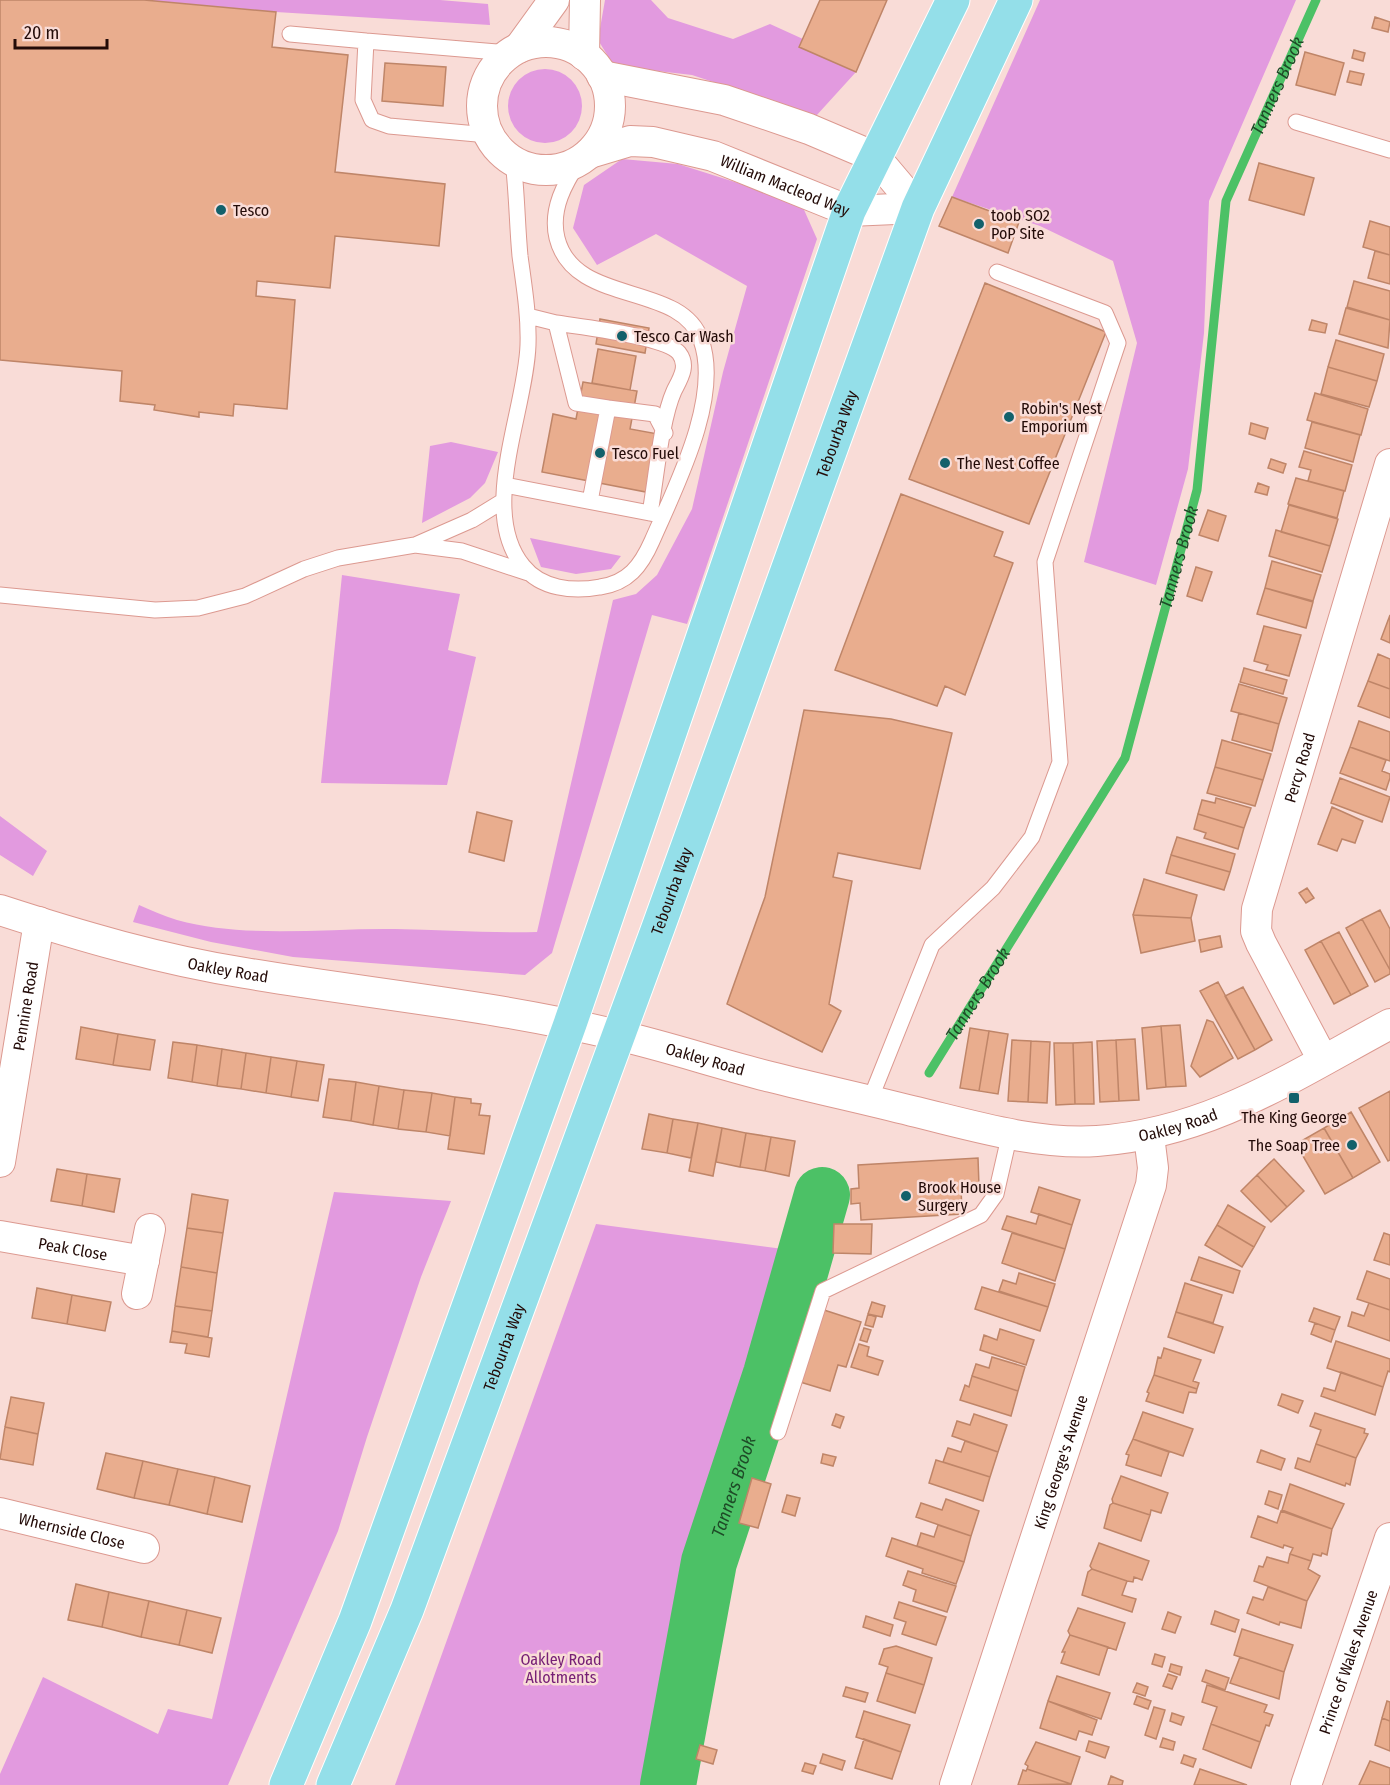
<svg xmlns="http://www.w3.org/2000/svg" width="1390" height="1785" viewBox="0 0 1390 1785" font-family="'Fira Sans Condensed',sans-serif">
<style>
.green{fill:#e29adf}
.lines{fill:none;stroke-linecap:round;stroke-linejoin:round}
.stream{stroke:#4cc166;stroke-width:9}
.river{stroke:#4cc166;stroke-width:56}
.building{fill:#e9ad8e;stroke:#bf8568;stroke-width:1.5}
.service-casing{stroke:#dc9990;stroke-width:17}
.minor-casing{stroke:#dc9990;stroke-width:32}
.primary-casing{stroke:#fff;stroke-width:35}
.service{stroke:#fff;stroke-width:15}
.minor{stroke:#fff;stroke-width:30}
.primary{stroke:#94dfe9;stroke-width:33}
.poi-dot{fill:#13616b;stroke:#f9dcd7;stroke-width:2}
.labels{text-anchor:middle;stroke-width:5;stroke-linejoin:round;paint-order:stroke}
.street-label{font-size:16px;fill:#230b08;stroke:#f9dcd7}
.poi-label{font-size:16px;fill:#230b08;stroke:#f9dcd7;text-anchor:start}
.park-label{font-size:16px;fill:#772076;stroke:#f9dcd7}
.water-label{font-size:18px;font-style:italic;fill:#1e4b27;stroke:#f9dcd7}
</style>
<rect width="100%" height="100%" fill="#f9dcd7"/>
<!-- green -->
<path class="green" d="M144,0h296l48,4 2,21 -214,-13z
M605,0h46l17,18 65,21 37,-15 33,15 -4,8 57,25 -40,44 -124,-41 -78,-9 -16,-26z
M1040,0h256l-87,201 -5,132 -16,136 -32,116 -72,-23 53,-219 -24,-82 -73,-35 -88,-29z
M508 106a37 37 0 1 1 74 0a37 37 0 1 1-74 0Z
M622,159l56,5 123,39 16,36 -130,385 -35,-9 -100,338 -27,22 -232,-18 -82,-15 -78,-20 6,-17c12,5 25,11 38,15 70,19 147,8 218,9 47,1 94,4 142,3l76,-332 23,-6 21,-19 35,-66 31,-137 24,-86 -91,-52 -59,31 -24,-37 11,-43z
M451,442l47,10 -13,31 -15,15 -48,25 8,-77z
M530,538l91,18 -10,13 -35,5 -35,-7z
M342,575l118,19 -12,56 28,7 -29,128 -126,-2z
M0,816l47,35 -14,25 -33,-21z
M334,1192l117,9 -30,76 -54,160 -29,94 -110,254h-228v-11l43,-97 115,57 10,-25 44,10z
M596,1224l195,26 -42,152 -49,159 -42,224h-263z"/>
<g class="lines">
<!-- stream -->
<path class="stream" id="s1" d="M929,1073l196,-315 72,-268 29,-289 90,-201"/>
<!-- river -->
<path class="river" id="s2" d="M668,1785l41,-223 62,-188 51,-179"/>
</g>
<!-- building -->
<path class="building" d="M0,0h144l132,12 -4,35 76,8 -13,117 110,12 -6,62 -104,-10 -5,52 -73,-7 -1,15 39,4 -8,109 -53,-5 -1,12 -34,-4v5l-45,-7 1,-5 -35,-4 2,-30 -122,-11z
M820,0h67l-31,72 -57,-25z
M1375,17l15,5 -2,10 -16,-4z
M1354,50l11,3 -2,8 -11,-3z
M1305,52l39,11 -9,32 -39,-10z
M385,63l61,4 -3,39 -61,-5z
M1350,71l14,3 -3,11 -14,-3z
M1259,163l55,15 -10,37 -55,-15z
M952,197l67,25 -11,31 -69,-27z
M1370,221l20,6v28l-27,-8z
M1375,251l15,4v29l-22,-6z
M1354,281l36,10v29l-43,-13z
M985,283l121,49 -77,192 -120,-45z
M1346,308l44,12 -2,28 -49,-14z
M600,319l49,9 -4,25 -49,-9z
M1312,320l15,4 -2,9 -16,-3z
M1336,340l48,14 -7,27 -49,-14z
M598,349l38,7 -6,34 -38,-7z
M1328,367l49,14 -8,26 -48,-13z
M583,382l54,9 -7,38 28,5 -12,58 -104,-20 11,-58 23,5z
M1315,393l53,16 -7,26 -54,-15z
M1312,422l48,13 -7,27 -48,-14z
M1251,423l17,5 -3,11 -16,-5z
M1304,451l48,14 -7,26 -37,-10 3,-11 -12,-3z
M1271,459l15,5 -3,9 -15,-5z
M1296,478l48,13 -7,27 -49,-14z
M1258,483l11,4 -2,8 -12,-3z
M901,494l102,38 -9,24 19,7 -48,132 -20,-9 -8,20 -102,-36z
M1289,505l49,14 -8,27 -49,-14z
M1208,510l18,6 -8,25 -19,-6z
M1276,530l54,16 -8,26 -53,-16z
M1272,561l49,14 -8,26 -48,-13z
M1196,567l16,5 -10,29 -15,-5z
M1265,588l48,14 -7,26 -49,-14z
M1390,615v28l-9,-4z
M1264,626l37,9 -12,41 -23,-6 2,-5 -14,-4z
M1378,654l12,5v30l-22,-8z
M1244,668l43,12 -4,14 -43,-12z
M1368,681l22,8v29l-32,-12z
M1239,684l48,14 -8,26 -48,-13z
M804,710l87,9 61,14 -32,136 -82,-16 -5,24 19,4 -23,123 12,7 -19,41 -95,-48 38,-107z
M1239,713l40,11 -7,27 -40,-11z
M1359,721l31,11v29l-40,-14z
M1222,740l49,14 -8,26 -48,-13z
M1350,747l36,13 -4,11 8,3v4l-4,12 -46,-17z
M1215,767l48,13 -8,26 -48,-13z
M1340,778l50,19 -8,25 -51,-19z
M1216,798l35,10 -7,20 -46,-14 4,-14 13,3z
M1332,807l31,14 -8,22 -13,-4 -5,12 -19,-7z
M477,812l35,9 -8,40 -35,-9z
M1198,814l46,14 -6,21 -34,-11 2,-5 -12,-4z
M1177,837l58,17 -5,18 -59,-17z
M1171,855l59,17 -6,18 -58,-17z
M1144,879l53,16 -6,23 -58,-3z
M1307,888l7,10 -8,5 -7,-10z
M1380,910l10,19v41l-28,-51z
M1133,915l58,3 4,23 -54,12z
M1362,919l28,51v4l-15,8 -29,-54z
M1339,932l29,54 -17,9 -30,-54z
M1220,936l2,11 -21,5 -2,-12z
M1321,941l30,54 -17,9 -29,-54z
M1218,982l37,68 -17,9 -38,-68z
M1243,987l29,53 -17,10 -30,-54z
M1207,1020l6,2 20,36 -33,19 -9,-11z
M1180,1025l6,61 -20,1 -5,-61z
M1161,1026l5,61 -19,2 -5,-61z
M81,1027l37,7 -5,31 -37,-6z
M970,1028l19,3 -10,60 -19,-3z
M989,1031l19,3 -10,60 -19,-3z
M118,1034l37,6 -5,30 -37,-5z
M1135,1039l4,61 -20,1 -3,-61z
M1012,1040l19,1 -3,61 -20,-1z
M1116,1040l3,61 -19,1 -3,-61z
M1031,1041l19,1 -3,61 -19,-1z
M173,1042l24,3 -5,37 -24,-4z
M1092,1042l2,62h-19l-2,-61z
M1054,1043h19l2,61 -19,1z
M197,1045l25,4 -5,37 -25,-4z
M222,1049l24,4 -5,36 -24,-3z
M246,1053l25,4 -5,36 -25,-4z
M271,1057l26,4 -6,36 -25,-4z
M297,1061l27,4 -6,36 -27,-4z
M329,1079l27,3 -5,39 -28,-4z
M356,1082l23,4 -6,39 -22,-4z
M379,1086l25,4 -6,39 -25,-4z
M404,1090l28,3 -6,39 -28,-3z
M1390,1091v69l-2,1 -29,-53z
M432,1093l23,4 -5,39 -24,-4z
M455,1097l16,2v4l10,1 -2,11 11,1 -6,38 -36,-5z
M1351,1112l29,50 -27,16 -29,-50z
M649,1114l24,5 -6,34 -25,-4z
M673,1119l25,4 -7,35 -24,-5z
M698,1123l24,5 -9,48 -24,-5z
M722,1128l24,5 -6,34 -24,-5z
M1324,1128l29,50 -28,16 -29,-50z
M746,1133l25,4 -6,34 -25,-4z
M771,1137l24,4 -6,35 -24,-5z
M978,1158l1,28 -18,1 1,27 -101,6 -1,-17 -9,1v-15l8,-1 -1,-23z
M1274,1159l30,32 -17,16 -30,-32z
M57,1169l30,5 -5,32 -31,-5z
M87,1174l33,5 -6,33 -32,-6z
M1257,1175l30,32 -16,15 -30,-31z
M1039,1187l41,13 -8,25 -41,-13z
M192,1194l36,6 -5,33 -36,-5z
M1228,1205l37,22 -11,20 -37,-22z
M1039,1214l33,11 -7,24 -63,-20 5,-13 29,8z
M834,1224h38l-1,30 -38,-1z
M1217,1225l37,22 -12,20 -37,-22z
M187,1228l36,5 -6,40 -36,-6z
M1012,1233l53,16 -10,32 -53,-18z
M1384,1233l6,2v30l-16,-5z
M1199,1257l41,14 -7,22 -42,-13z
M181,1267l36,6 -5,38 -37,-5z
M1367,1271l23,8v31l-33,-11z
M1019,1273l36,11 -7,23 -49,-16 4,-11 13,4z
M1185,1283l37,12 -9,28 -37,-11z
M982,1287l66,20 -8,24 -65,-22z
M37,1288l35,7 -5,29 -35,-6z
M72,1295l39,7 -6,29 -38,-7z
M872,1302l13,4 -3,11 -14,-3z
M1369,1303l21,7v31l-42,-15 4,-14 12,4z
M175,1306l37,5 -4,26 -36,-6z
M1314,1308l26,9 -5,13 -26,-9z
M824,1310l37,12 -15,45 -8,-2 -8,26 -30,-9z
M1176,1312l47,15 -9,26 -46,-16z
M868,1314l8,3 -3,10 -8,-2z
M1315,1323l20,7 -4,12 -20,-8z
M864,1328l7,2 -4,12 -7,-2z
M1000,1329l34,11 -8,25 -46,-15 4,-15 13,5z
M172,1331l40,7 -3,19 -24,-4 2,-9 -17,-2z
M1336,1341l54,18v13l-2,-1 -5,16 -56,-19z
M859,1344l10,3 -2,9 16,5 -5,14 -27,-8z
M1164,1348l37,12 -8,21 6,2 -2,6 -43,-14 4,-18 3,1z
M992,1357l33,10 -7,24 -46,-15 4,-12 13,4z
M1341,1372l42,15 -8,28 -54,-19 3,-8 11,3z
M1154,1375l43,14 -1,4 -7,-1 -6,21 -37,-12 3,-8 -2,-1z
M972,1376l46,15 -7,25 -51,-16 5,-15 4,2z
M1282,1394l21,7 -5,12 -20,-8z
M11,1397l33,6 -6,31 -33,-7z
M1143,1412l50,17 -10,27 -50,-17z
M1315,1413l50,16 -1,4 4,1 -12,24 -40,-14 5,-14 -11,-4z
M836,1414l8,3 -4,11 -8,-3z
M974,1414l33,11 -9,27 -46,-16 5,-15 13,4z
M5,1427l33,7 -5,31 -33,-6z
M1133,1439l36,13 -8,24 -35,-11 3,-10 -3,-1z
M965,1441l33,11 -8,25 -47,-15 5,-14 13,4z
M1316,1444l40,14 -6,27 -4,-2 -1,3 -50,-18 3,-10 12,4z
M1261,1450l24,9 -4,11 -24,-8z
M106,1453l37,8 -9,37 -37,-9z
M823,1454l13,3 -3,9 -12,-3z
M936,1460l54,17 -7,24 -54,-18z
M143,1461l35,8 -9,36 -35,-7z
M178,1469l37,8 -8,37 -38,-9z
M1121,1476l47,17 -7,20 -10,-3 -1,5 -37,-12 -1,-4z
M215,1477l35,9 -8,36 -35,-8z
M752,1478l19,6 -13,44 -19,-5z
M1290,1484l54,20 -12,25 -50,-19z
M1269,1491l13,4 -4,14 -13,-5z
M787,1495l13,3 -5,18 -13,-4z
M946,1499l33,12 -8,25 -55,-19 5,-14 21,7z
M1113,1503l37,12 -9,26 -37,-13 6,-23z
M1281,1511l51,18 -5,26 -5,-2 -1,3 -8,-2 -2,7 -21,-7 3,-6 -9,-3 -1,3 -32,-11 7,-21 19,7z
M938,1525l33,11 -7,26 -47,-16 4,-13 13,4z
M892,1538l72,24 -8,22 -34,-11 1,-4 -37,-13z
M1099,1543l50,18 -7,19 -8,-3 -1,5 -6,-1 -35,-12 -2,-3z
M1290,1554l21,7 -3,8 12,7 -13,25 -53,-20 5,-15 4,1 4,-10 21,6z
M1092,1569l35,12 -5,14 14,4 -4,13 -50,-17 6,-23z
M908,1571l48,15 -9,26 -34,-11 3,-11 -13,-5z
M76,1584l33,8 -7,35 -34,-7z
M1268,1587l39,14 -6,27 -21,-6 -1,3 -32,-12 6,-16 10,3z
M109,1592l40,9 -8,36 -39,-10z
M149,1601l38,9 -8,35 -38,-8z
M899,1602l47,15 -10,28 -34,-11 4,-12 -12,-4z
M1078,1608l47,15 -9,27 -46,-15 -2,-4z
M187,1610l34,8 -9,35 -33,-8z
M1215,1611l24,9 -4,12 -24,-8z
M1168,1612l13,5 -6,16 -13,-4z
M866,1616l27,9 -3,11 -27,-9z
M1242,1629l51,16 -9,27 -50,-17z
M1070,1635l38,12 -9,28 -38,-12 4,-11h-3z
M896,1646l36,12 -8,27 -38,-12 2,-6 -9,-3 5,-15z
M1155,1654l10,3 -3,10 -10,-3z
M1240,1657l44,15 -5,27 -49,-16z
M1171,1664l11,3 -2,8 -11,-4z
M1206,1670l23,8 -4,12 -23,-9z
M886,1673l38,12 -9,28 -38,-12z
M1168,1674l9,3 -5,12 -9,-3z
M1057,1676l53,17 -9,26 -53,-18z
M1137,1683l11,4 -3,9 -12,-4z
M1207,1685l60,20 -3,7 9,3 -4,11 -3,-1 -6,17 -49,-18 6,-17 -15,-5z
M846,1687l22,6 -3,9 -22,-6z
M1137,1696l14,5 -3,8 -14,-5z
M1048,1701l49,19 -5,15 -13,-4 -3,9 -36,-12z
M1387,1701l3,1v19l-8,-3z
M1154,1707l11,3 -9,29 -11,-4z
M864,1711l46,14 -9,27 -45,-15z
M1172,1713l12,4 -3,8 -11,-4z
M1382,1718l8,3v30l-15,-6z
M1211,1724l49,18 -9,26 -48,-19z
M1163,1738l12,4 -2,8 -13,-3z
M864,1739l37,13 -9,27 -37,-11z
M1089,1741l20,6 -4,11 -19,-7z
M1036,1742l44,15 -9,27 -44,-15 1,-3 -3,-2z
M700,1745l17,5 -4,14 -17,-5z
M823,1754l22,7 -3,9 -22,-7z
M1184,1755l12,4 -3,8 -12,-4z
M1370,1761l20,7v17h-31z
M805,1763l11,3 -3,8 -11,-3z
M1027,1769l44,15 -53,1 5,-15 3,1z
M1200,1769l47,16h-53z
M1111,1776l12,5 -1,4h-14z"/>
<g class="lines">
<defs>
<path id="service" d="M290,34l76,7
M1296,122l94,28
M488,135l-99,-9 -17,-6 -9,-20 3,-59 143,12
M513,161c4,32 4,63 7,95 4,30 9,59 8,89 -2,65 -50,166 -5,221 18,23 50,26 77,21 28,-4 41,-21 52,-46 23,-53 70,-143 49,-201 -20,-59 -127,-33 -144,-102 -7,-29 8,-55 23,-78
M528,316l28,7 20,80 32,5 -18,93
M556,323c25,4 109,13 123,30 10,13 1,26 -5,38 -13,29 -18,89 -24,122
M608,408l47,6 10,19
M505,485l155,30
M415,545l57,-25 31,-19
M0,595l155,15 43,-2 47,-12 59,-27 34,-11 77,-13 47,6 66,22
M870,1100l62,-155 61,-57 39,-51 28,-75 -15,-200 73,-219 -13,-30 -108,-41
M778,1432l45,-141 158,-76 15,-21 14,-61"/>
<g id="minor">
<circle cx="546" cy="106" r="64"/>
<path d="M520,47l34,-47"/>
<path d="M584,55l1,-55"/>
<path d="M602,76l122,24 85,29 66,28 43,51"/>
<path id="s3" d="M590,153l40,-12 23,1 60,14 136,55 69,-3"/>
<path id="s4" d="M0,910c80,26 162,50 245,63 124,21 249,32 372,62 52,12 102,29 154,42 47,12 94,22 141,34 59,14 123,34 185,30 113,-8 196,-65 293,-117"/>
<path id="s5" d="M1323,1060l-62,-117 -5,-12 1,-22 133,-445"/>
<path id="s6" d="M0,1162l39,-240"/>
<path id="s7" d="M0,1236l144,25"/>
<path d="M137,1294l13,-65"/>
<path id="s8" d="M0,1513l144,35"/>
<path id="s9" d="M955,1785l196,-600 2,-17 -4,-32"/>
<path id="s10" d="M1306,1785l84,-247"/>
</g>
<g id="primary">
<path d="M286,1785l69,-164 215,-597 279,-813 104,-211"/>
<path id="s11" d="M333,1785l74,-175 251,-682 260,-720 98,-208"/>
</g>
</defs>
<!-- service casing -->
<use href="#service" class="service-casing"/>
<!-- minor casing -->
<use href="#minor" class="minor-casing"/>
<!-- primary casing -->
<use href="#primary" class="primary-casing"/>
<!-- service -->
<use href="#service" class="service"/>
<!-- minor -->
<use href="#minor" class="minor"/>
<!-- primary -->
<use href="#primary" class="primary"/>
</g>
<!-- markers -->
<g class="poi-dot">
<circle cx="221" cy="210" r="6"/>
<circle cx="979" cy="224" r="6"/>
<circle cx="622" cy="336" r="6"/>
<circle cx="1009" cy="417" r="6"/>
<circle cx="600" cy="453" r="6"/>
<circle cx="945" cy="463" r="6"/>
<rect x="1288" y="1092" width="12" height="12" rx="3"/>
<circle cx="1352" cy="1145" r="6"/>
<circle cx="906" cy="1196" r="6"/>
</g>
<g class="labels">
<!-- street labels -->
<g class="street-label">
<text dy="6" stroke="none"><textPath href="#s3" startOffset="204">William Macleod Way</textPath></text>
<text dy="6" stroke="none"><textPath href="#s11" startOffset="1442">Tebourba Way</textPath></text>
<text dy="6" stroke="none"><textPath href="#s5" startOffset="315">Percy Road</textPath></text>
<text dy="6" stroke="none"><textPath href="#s11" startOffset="956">Tebourba Way</textPath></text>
<text dy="6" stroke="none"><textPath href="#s4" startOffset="236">Oakley Road</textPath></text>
<text dy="6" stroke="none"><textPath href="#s6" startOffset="158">Pennine Road</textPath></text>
<text dy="6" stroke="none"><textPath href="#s4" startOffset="722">Oakley Road</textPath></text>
<text dy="6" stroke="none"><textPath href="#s4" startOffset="1206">Oakley Road</textPath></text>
<text dy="6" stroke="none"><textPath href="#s7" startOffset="74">Peak Close</textPath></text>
<text dy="6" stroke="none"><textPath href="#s11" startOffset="470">Tebourba Way</textPath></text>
<text dy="6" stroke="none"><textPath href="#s9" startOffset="340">King George's Avenue</textPath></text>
<text dy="6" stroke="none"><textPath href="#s8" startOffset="74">Whernside Close</textPath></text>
<text dy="6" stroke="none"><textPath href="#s10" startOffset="130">Prince of Wales Avenue</textPath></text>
</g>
<!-- poi labels -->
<g class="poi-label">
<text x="233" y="216">Tesco</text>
<text x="991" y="221">toob SO2<tspan x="991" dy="18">PoP Site</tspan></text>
<text x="634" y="342">Tesco Car Wash</text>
<text x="1021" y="414">Robin's Nest<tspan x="1021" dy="18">Emporium</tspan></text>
<text x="612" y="459">Tesco Fuel</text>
<text x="957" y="469">The Nest Coffee</text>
<text x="1294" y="1123" text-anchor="middle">The King George</text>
<text x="1340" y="1151" text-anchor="end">The Soap Tree</text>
<text x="918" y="1193">Brook House<tspan x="918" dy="18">Surgery</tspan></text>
</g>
<!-- park labels -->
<g class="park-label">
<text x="561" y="1665">Oakley Road<tspan x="561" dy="18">Allotments</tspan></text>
</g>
<!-- water labels -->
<g class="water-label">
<text dy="6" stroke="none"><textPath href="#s1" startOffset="1065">Tanners Brook</textPath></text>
<text dy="6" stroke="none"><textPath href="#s1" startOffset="579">Tanners Brook</textPath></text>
<text dy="6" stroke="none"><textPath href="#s1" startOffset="93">Tanners Brook</textPath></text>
<text dy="6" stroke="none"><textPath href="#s2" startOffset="306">Tanners Brook</textPath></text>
</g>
</g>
<!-- scale -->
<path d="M15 39v9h92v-9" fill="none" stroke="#230b08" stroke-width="3"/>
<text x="24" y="39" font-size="18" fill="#230b08" stroke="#f9dcd7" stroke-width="4.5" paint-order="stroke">20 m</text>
</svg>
